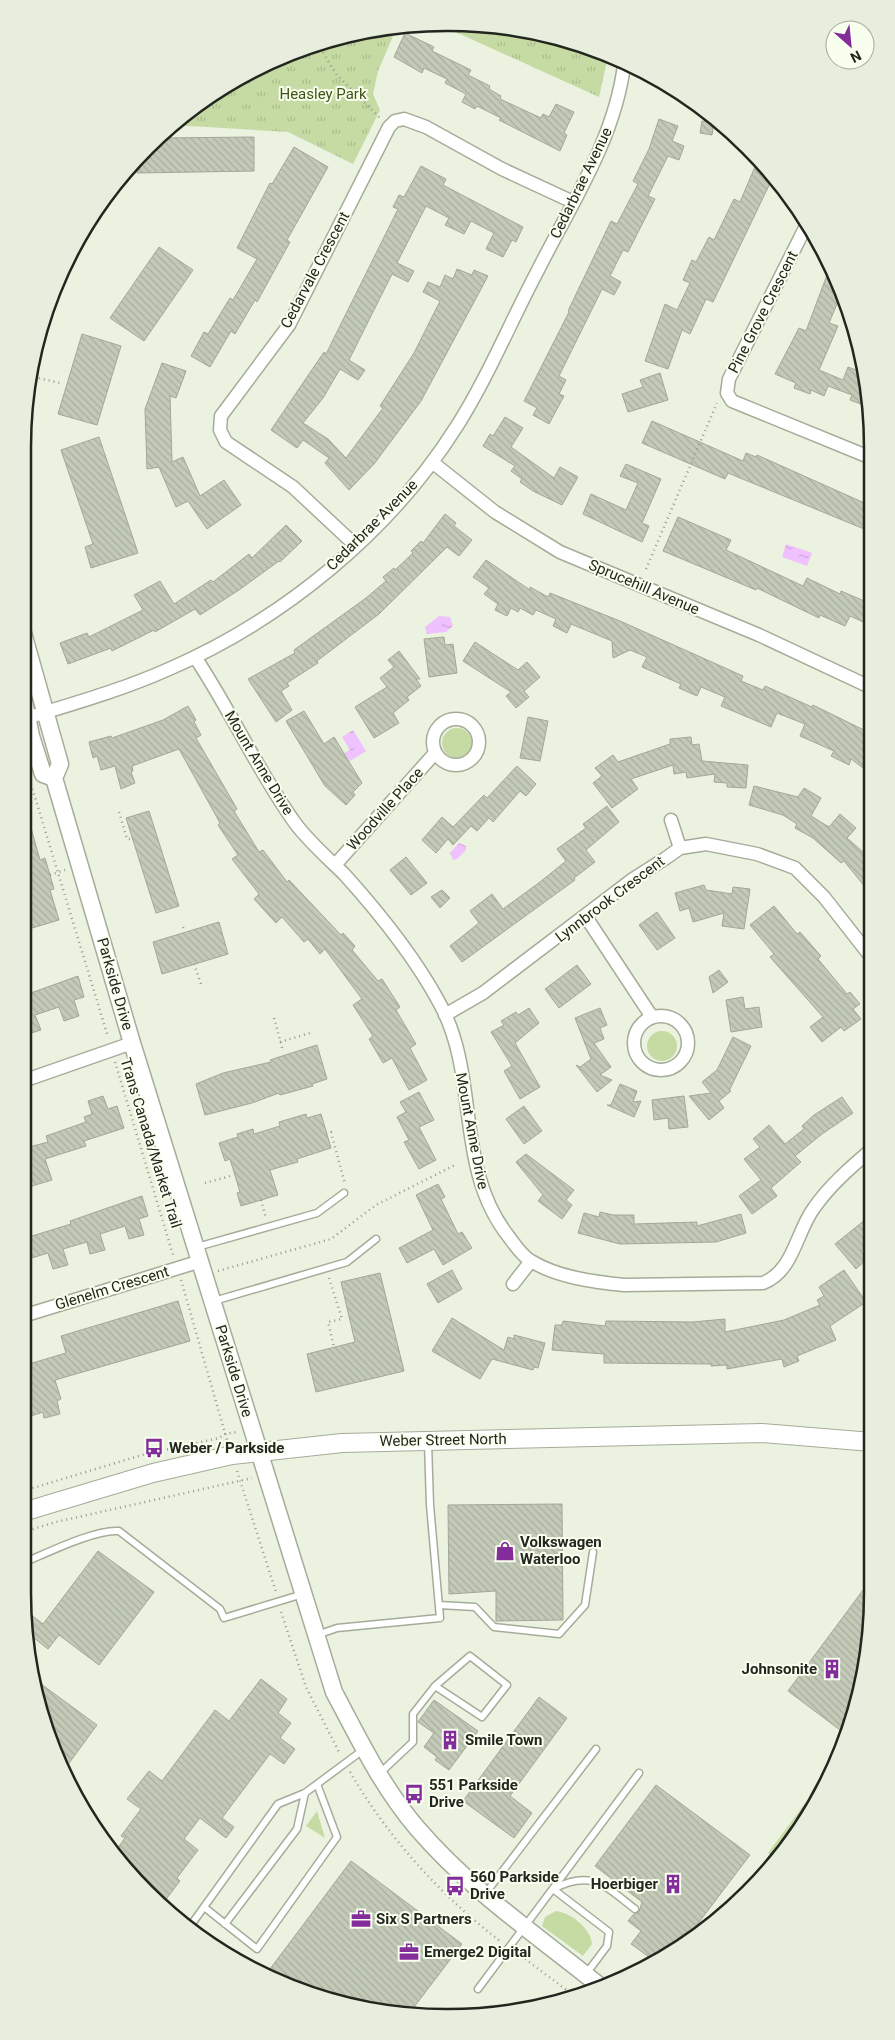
<svg xmlns="http://www.w3.org/2000/svg" width="895" height="2040" viewBox="0 0 895 2040" font-family="Roboto,sans-serif">
<style>
.grass{fill:#c6dba4}
.park{fill:url(#park-tufts)}
.water{fill:url(#water-ripples)}
.building{fill:url(#building-back-hatch);stroke:#a1a996}
.lines{fill:none;stroke-linecap:round;stroke-linejoin:round}
.service-casing{stroke:#a5ac9a;stroke-width:9}
.minor-casing{stroke:#a5ac9a;stroke-width:15}
.tertiary-casing{stroke:#a5ac9a;stroke-width:19}
.secondary-casing{stroke:#a5ac9a;stroke-width:20}
.path{stroke:#969b8d;stroke-width:2.5;stroke-dasharray:1 4;stroke-linecap:butt}
.service{stroke:#fff;stroke-width:6}
.minor{stroke:#fff;stroke-width:12}
.tertiary{stroke:#fff;stroke-width:16}
.secondary{stroke:#fff;stroke-width:18}
.labels{text-anchor:middle;stroke-width:4;stroke-linejoin:round;paint-order:stroke}
.park-label{font-size:15px;fill:#405314;stroke:#f9ffef}
.street-label{font-size:15px;fill:#23261f;stroke:#f9ffef}
.poi-label{font-size:15px;font-weight:bold;fill:#23261f;stroke:#f9ffef;text-anchor:start}
.rim{fill:none;stroke:#23261f;stroke-width:2.5}
</style>
<defs>
<pattern id="park-tufts" width="24" height="20" patternUnits="userSpaceOnUse" patternTransform="scale(1.25)"><rect width="24" height="20" fill="#c6dba4"/><path d="M3 7l-1-3M5 7V3M7 7l1-3M15 17l-1-3M17 17v-4M19 17l1-3" fill="none" stroke="#aabc8d"/></pattern>
<pattern id="water-ripples" width="26" height="14" patternUnits="userSpaceOnUse" patternTransform="scale(1.25)"><rect width="26" height="14" fill="#efc1fe"/><path d="M2 4q2-2 4 0t4 0M15 11q2-2 4 0t4 0" fill="none" stroke="#cda6d9"/></pattern>
<pattern id="building-back-hatch" width="6" height="6" patternUnits="userSpaceOnUse" patternTransform="scale(1.25)"><rect width="6" height="6" fill="#c3cbb8"/><path d="M-1 5l2 2M0 0l6 6M5-1l2 2" fill="none" stroke="#a7ae9e"/></pattern>
</defs>
<rect width="100%" height="100%" fill="#ebf2df"/>
<!-- grass -->
<path class="grass" d="M442 743a15 15 0 1 1 30 0a15 15 0 1 1-30 0Z
M647 1046a15 15 0 1 1 30 0a15 15 0 1 1-30 0Z
M835,1763l-19,42 -40,55 -8,-7z
M317,1811l8,27 -19,-12z
M556,1911c16,2 35,18 36,33l-9,12 -41,-30 3,-9z"/>
<!-- park -->
<path class="park" d="M438,24l65,2 81,19 24,12 -9,40z
M397,27l-19,44 -5,23 7,16 -27,54 -65,-32 -115,-7c45,-42 105,-70 164,-88 19,-5 41,-7 60,-10z"/>
<!-- water -->
<path class="water" d="M786,544l26,9 -5,13 -25,-9z
M439,616l11,1 3,9 -7,6 -19,2 -2,-7z
M353,730l13,21 -16,10 -6,-8 6,-3 -8,-13z
M459,843l7,3v4l-9,9 -4,1 -3,-7z"/>
<!-- building -->
<path class="building" d="M405,33l29,14 -2,4 39,19 -3,5 22,11 -1,3 12,7 -1,3 41,19 2,-4 6,3 7,-13 18,8 -10,21 3,2 -7,16 -61,-31 2,-2 -24,-12 -2,3 -13,-7 4,-8 -21,-11 2,-4 -23,-11 -2,5 -28,-16z
M659,119l19,7 -6,15 12,5 -5,14 -11,-4 -20,40 7,3 -27,53 -5,-2 -13,26 11,6 -7,13 -12,-6 -43,87 7,4 -7,14 5,2 -15,28 -16,-9 4,-7 -13,-7 45,-89 -1,-1 43,-90 6,3 21,-40 -5,-3 16,-32z
M702,121l12,2 -2,12 -12,-2z
M254,137v34l-117,2v-14l22,-21z
M294,147l34,20 -41,73 3,2 -33,60 -2,-2 -20,34 -4,-3 -21,36 -19,-11 13,-24 4,2 22,-36 3,2 24,-41 -20,-11 33,-65 2,1z
M757,162l16,15 -60,125 -7,-3 -16,35 -8,-4 -14,39 -23,-8 20,-57 12,6 13,-27 -7,-3 9,-20 4,2 13,-25 5,3 20,-41 6,3z
M421,166l25,13 -3,6 80,42 -7,15 -4,-2 -9,17 -17,-8 8,-16 -23,-12 -7,13 -19,-9 4,-7 -23,-12 -29,57 17,8 -6,11 -16,-8 -43,86 16,10 -7,10 -18,-11 -17,29 -20,25 25,16 18,19 37,-50 -3,-2 34,-53 26,-52 -17,-9 5,-10 12,5 5,-12 8,4 4,-10 15,6 2,-5 14,6 -67,125 -47,63 -25,26 -24,-27 4,-5 -26,-18 -6,8 -26,-18 53,-78 2,2 67,-135 5,-10 -5,-2 6,-12 5,2z
M159,247l34,23 -49,71 -34,-23z
M830,267l12,25 -13,31 9,3 -19,44 24,10 5,-13 16,6 5,19v15l-19,-7 2,-5 -24,-9 -4,10 -13,-6 -1,4 -16,-6 2,-5 -21,-9 24,-46 7,3z
M82,334l39,12 -24,79 -39,-11z
M162,363l24,8 -10,27 -6,-2 2,66 11,-5 17,39 24,-16 17,25 -34,24 -19,-28 -12,6 -17,-40 -12,2 -2,-60z
M660,373l8,27 -40,12 -6,-18 21,-7 -3,-7z
M505,417l18,11 -12,19 43,31 6,-11 18,10 -16,28 -29,-14 -13,-9 2,-3 -11,-8 4,-5 -32,-20 7,-12 3,2z
M652,421l91,40 3,-8 10,4 1,-2 112,50v26l-141,-58 -3,6 -83,-36z
M99,437l39,116 -47,15 -6,-21 8,-3 -32,-94z
M626,464l35,15 -19,44 7,3 -7,16 -59,-28 8,-20 35,16 12,-27 -18,-7z
M445,514l11,9 -2,3 18,14 -13,16 -12,-9 -68,67 -62,47 1,2 -31,20 2,3 -8,5 11,19 -16,12 -28,-43 47,-26 -1,-3 72,-52 20,-17 -3,-4 11,-9 1,2 18,-17 -2,-2 10,-10 2,2z
M678,517l53,23 -5,10 77,36 4,-8 33,16 1,-3 28,12 1,22 -20,-9 -5,10 -25,-11 -1,3 -62,-30 -1,2 -93,-39z
M286,525l16,16 -22,21 -1,-1 -40,29 -39,25 -5,-6 -40,23 -1,-2 -42,21 -1,-3 -43,16 -8,-21 27,-10 2,4 54,-27 -9,-15 26,-14 14,23 37,-24 2,2 36,-28 3,4z
M486,560l44,30v-3l18,10 2,-4 70,28 123,55 -2,5 22,9 2,-4 47,21 1,-2 57,28v40l-19,-14 -2,6 -18,-9 3,-5 -34,-15 5,-12 -28,-11 -6,14 -50,-21 4,-9 -24,-10 -4,9 -18,-8 2,-4 -39,-17 5,-10 -17,-7 -17,8 -1,-17 -41,-17 -4,9 -14,-7 3,-7 -20,-9 -3,5 -13,-7 -2,4 -7,-4 -4,8 -12,-6 3,-6 -14,-10 5,-6 -16,-11z
M444,637l1,8 8,-1 4,29 -28,4 -5,-38z
M475,642l43,28 9,-8 13,15 -16,14 5,6 -13,11 -10,-12 5,-4 -48,-31z
M399,651l21,28h-4l5,7 -14,11 2,3 -16,13 6,10 -25,15 -19,-31 32,-20 -7,-9 14,-11 -6,-7z
M188,706l8,14 -2,2 7,13 -5,3 41,71 -3,2 25,41 4,-2 24,32 2,-2 52,55 2,-2 12,13 -3,4 26,31 4,-2 18,28 -4,3 20,34 -6,4 17,32 -18,10 -17,-32 -9,5 -14,-24 4,-3 -20,-31 9,-6 -37,-50 -5,5 -12,-15 -4,3 -22,-25 -6,6 -22,-24 5,-5 -27,-35 6,-4 -20,-30 2,-2 -41,-74 -47,17 1,5 -2,1 4,11 -14,6 -6,-23 -14,4 -4,-14 -4,2 -4,-16 22,-6 1,2 51,-18z
M304,711l20,33 10,-7 28,46 -9,9 2,3 -9,10 -21,-19 -39,-65z
M528,717l20,4 -8,40 -20,-3z
M691,737l1,8 7,-1 3,17 46,4 -2,23 -19,-1v-4l-13,-1 1,-8 -28,4 -1,-6 -12,2 -1,-9 -42,14 7,10 -26,19 -19,-25 9,-7 -7,-8 18,-13 5,7 52,-18v-5z
M517,766l19,18 -10,12 -6,-5 -27,31 -4,-4 -12,13 -6,-5 -18,19 -5,-6 -12,14 -14,-13 20,-23 11,10 31,-32 3,3z
M754,786l44,11 6,-9 17,10 -10,18 18,11 11,-13 16,14 -9,10 23,20v35l-26,-32 -3,2 -28,-25 -18,-10 2,-4 -14,-9 -34,-10z
M607,806l12,16 -33,28 9,12 -21,16 1,2 -113,82 -12,-16 29,-23 -9,-12 22,-17 11,15 37,-27 26,-21 -9,-12 29,-21 -3,-4z
M26,810l14,50 5,-2 9,31 -4,1 9,30 -37,11v-120z
M149,811l30,95 -23,7 -30,-95z
M406,857l21,26 -16,12 -21,-25z
M704,885l2,5 26,4 1,-7 17,2 -6,40 -22,-3 2,-13 -31,9 -4,-14 -9,3 -5,-18z
M442,890l8,8 -10,10 -9,-11z
M774,906l23,28 3,-2 21,24 -3,3 29,35 3,-2 10,12 -7,5 8,10 -17,12 -3,-4 -19,15 -12,-15 13,-10 -53,-60 4,-3 -24,-29z
M657,912l18,26 -18,12 -18,-25z
M219,922l9,32 -66,20 -9,-32z
M577,965l14,19 -32,24 -14,-19z
M719,970l9,12 -15,11 -4,-16z
M78,976l6,21 -10,3 5,16 -15,5 -5,-14 -24,8 6,15 -16,5 -3,-8v-43l2,-1 4,11z
M743,997l2,12 14,-2 3,20 -31,5 -5,-32z
M529,1008l10,15 -24,20 25,44 -20,12 -16,-28 8,-5 -21,-34 13,-7 -3,-4 15,-9 2,3z
M600,1008l7,17 -7,3 4,11 -10,4 17,24 -11,8 12,5 -15,12 -21,-27 4,2 11,-8 -16,-41z
M733,1037l18,9 -22,45h2l-12,10 5,7 -15,12 -20,-24 22,-3 -9,-11 15,-12z
M317,1045l10,34 -15,5 1,2 -33,9 -1,-2 -27,10 -47,12 -9,-31 27,-11 48,-11 -1,-2 12,-4z
M620,1084l17,7 -4,11 8,-1 -7,16 -27,-12h4z
M419,1092l15,28 -15,7 17,33 -17,9 -15,-27 5,-2 -12,-23 9,-5 -6,-10z
M103,1096l5,13 9,-3 7,22 -40,13 2,5 -41,13 7,21 -30,9v-40l26,-7 -2,-6 40,-14 -2,-5 8,-3 -4,-13z
M684,1096l4,31 -19,2 -1,-11 -14,2 -2,-20z
M842,1097l11,16 -31,21 -27,22 6,6 -30,26 6,8 -25,18 -13,-18 22,-16 -17,-21 16,-12 -7,-8 16,-14 16,19 19,-15 -2,-3 12,-11z
M524,1106l18,25 -18,13 -18,-25z
M306,1114l1,4 14,-4 10,34 -34,11 1,3 -28,8 8,25 -37,11 -4,-13 3,-1 -10,-33 -5,2 -6,-18 19,-6 -1,-3 16,-5 1,5 26,-8 -1,-4z
M526,1154l48,36 -8,10 6,5 -10,14 -24,-18 5,-6 -27,-33z
M438,1184l7,13 -4,2 17,35 4,-2 10,16 -29,17 -9,-16 -27,14 -8,-15 34,-18 -17,-35z
M142,1196l6,20 -9,3 5,16 -15,4 -4,-13 -25,8 5,16 -15,4 -3,-12 -24,7 5,16 -15,4 -5,-16 -26,8v-22l49,-15 -1,-3z
M600,1212l13,3h21v9l63,-2v4l44,-12 5,19 -30,9 -96,2 -42,-11 6,-20 15,4z
M871,1215v28l-10,8 6,8 -11,10 -21,-25z
M452,1270l10,19 -24,14 -11,-19z
M844,1270l22,32 -36,24 6,14 -39,16 2,5 -15,6 -2,-8 -55,10v-4l-16,1v-2l-107,-1v-9l-52,-4 3,-25h7l1,-4 42,5 1,-5 87,1 32,-3v13l59,-12 36,-15 -3,-5 7,-4 -5,-9z
M380,1273l24,98 -88,21 -9,-38 48,-12 -14,-60z
M178,1301l12,40 -135,39 6,19 -4,2 3,13 -16,4 -1,-6 -21,7v-46l9,-3 -2,-6 37,-11 -5,-17z
M452,1318l52,32 4,-13 6,2v-4l31,8 -7,25 -4,-1 -1,3 -41,-11 -12,20 -48,-28z
M562,1504l1,116 -67,1v-30l-47,3 -1,-89z
M98,1551l56,41 -55,73 -40,-30 -11,14 -18,-14 -4,-24 17,13z
M872,1578v14l-21,132 -7,9 -56,-42z
M261,1679l26,20 -9,14 13,10 -11,15 15,11 -11,15 -14,-10 -48,64 12,9 -8,11 -26,-20 -16,21 14,11 -21,28 3,3 -16,21 -36,-30 -14,-19 11,-15 -4,-2 20,-27 -14,-10 22,-28 13,10 53,-71 14,11z
M37,1681l60,44 -33,45 -19,-41z
M539,1697l28,21 -57,78 22,17 -18,25 -51,-37z
M434,1700l44,31 -29,39 -14,-10 2,-3 -13,-10 10,-14 -16,-11z
M656,1785l94,70 -63,83 -31,24 -25,-18 10,-13 -13,-10 6,-7 5,-2 3,-10 -47,-36z
M351,1861l111,83 -51,67 -46,-2 -98,-36z"/>
<g class="lines">
<defs>
<path id="service" d="M197,1247l120,-34 27,-20
M214,1301l133,-39 29,-23
M23,1563c24,-10 72,-34 96,-32l101,78 4,9 79,-24
M439,1605l36,2 19,20 65,7 26,-29 8,-53
M317,1635l20,-7 103,-10 -10,-113 -2,-62
M380,1773l33,-31v-28l22,-28 35,-30 37,29 -25,32 -47,-31
M485,1894l111,-145
M204,1907l53,42 80,-112 -20,-53
M225,1924l72,-95 8,-36
M191,1925l87,-121 27,-11 58,-43
M586,1974l21,-28 2,-14 -56,-43c39,-20 52,-3 82,20
M478,1989l161,-216"/>
<path id="minor" d="M806,226l-77,153 -2,14 5,8 137,56
M432,462l63,50 65,40 199,83 111,52
M355,545l-62,-58 -67,-45 -6,-12 1,-14 68,-91 100,-198 6,-6 9,-2 22,8 76,42 71,33
M195,657c36,54 62,113 100,166 14,19 33,35 50,52 36,40 70,82 95,129 40,73 14,164 69,233 6,8 13,19 22,24 26,16 62,21 93,24l139,-2c31,-12 33,-51 51,-75 16,-23 36,-40 57,-58
M23,719c49,-15 99,-29 146,-50 115,-50 221,-137 288,-243 31,-49 53,-103 80,-154 33,-66 78,-133 87,-207
M433 742a23 23 0 1 1 46 0a23 23 0 1 1-46 0Z
M671,820l9,28
M335,865l100,-112
M586,917l66,100
M445,1015l38,-22 150,-114 33,-21 14,-10 26,-4 51,10 38,14 29,29 47,60
M634 1043a27 27 0 1 1 54 0a27 27 0 1 1-54 0Z
M23,1081l109,-38
M513,1284l18,-23
M23,1316l178,-55"/>
<path id="tertiary" d="M23,633l37,131 -6,14 78,265 202,649c25,47 48,95 83,136 54,63 121,108 184,159
M23,696l8,40 12,38 11,4"/>
<path id="secondary" d="M23,1512l130,-39 79,-18 110,-12 420,-10 110,9"/>
</defs>
<!-- service casing -->
<use href="#service" class="service-casing"/>
<!-- minor casing -->
<use href="#minor" class="minor-casing"/>
<!-- tertiary casing -->
<use href="#tertiary" class="tertiary-casing"/>
<!-- secondary casing -->
<use href="#secondary" class="secondary-casing"/>
<!-- path -->
<path class="path" d="M318,44l18,30 44,44
M34,377l26,6
M646,569l71,-166
M31,784l77,253
M119,812l8,27h5
M50,875l15,-5
M183,927l1,2
M194,964l7,20
M274,1018l9,33
M280,1042l30,-9
M115,1062l58,193
M326,1133l5,-1 14,52
M205,1183l29,-8
M261,1200l5,18
M218,1271l113,-32 45,-34 79,-40
M329,1278l13,41 -14,3 6,25
M181,1280l46,160
M237,1471l39,121
M23,1491l119,-36 77,-17 6,-4 12,-2
M23,1532l33,-10 196,-44
M281,1612l25,75 34,67
M350,1772c37,64 91,124 150,169
M517,1953l59,44"/>
<!-- service -->
<use href="#service" class="service"/>
<!-- minor -->
<use href="#minor" class="minor"/>
<!-- tertiary -->
<use href="#tertiary" class="tertiary"/>
<!-- secondary -->
<use href="#secondary" class="secondary"/>
</g>
<!-- icons -->
<defs>
<symbol id="bus-bare" viewBox="-9 -9 18 18"><path d="M-5-6H5V4H4V6H2V4H-2V6H-4V4H-5ZM-3.5-4V0h7V-4ZM-3.5 1.2v1.5H-2V1.2ZM2 1.2v1.5H3.5V1.2Z" fill="#832d9b" stroke="#f9ffef" stroke-width="2.5" paint-order="stroke"/></symbol>
<symbol id="shop-bare" viewBox="-9 -9 18 18"><path d="M-5-2.5h2.3a2.7 3.5 0 0 1 5.4 0H5L5.5 6h-11ZM-1.5-2.5h3a1.5 2.3 0 0 0-3 0Z" fill="#832d9b" stroke="#f9ffef" stroke-width="2.5" paint-order="stroke"/></symbol>
<symbol id="building-bare" viewBox="-9 -9 18 18"><path d="M-4-6H4V6H1V3H-1V6H-4ZM-2.5-4.3h1.7v1.8h-1.7ZM.8-4.3h1.7v1.8H.8ZM-2.5-1h1.7V.8h-1.7ZM.8-1h1.7V.8H.8Z" fill="#832d9b" stroke="#f9ffef" stroke-width="2.5" paint-order="stroke"/></symbol>
<symbol id="office-bare" viewBox="-9 -9 18 18"><path d="M-6-3h4V-5.5h4V-3h4V5H-6ZM-1-4.5V-3h2v-1.5ZM-6 0V1H6V0Z" fill="#832d9b" stroke="#f9ffef" stroke-width="2.5" paint-order="stroke"/></symbol>
</defs>
<g fill-rule="evenodd">
<use href="#bus-bare" x="140" y="1434" width="28" height="28"/>
<use href="#shop-bare" x="491" y="1537" width="28" height="28"/>
<use href="#building-bare" x="818" y="1655" width="28" height="28"/>
<use href="#building-bare" x="436" y="1726" width="28" height="28"/>
<use href="#bus-bare" x="400" y="1780" width="28" height="28"/>
<use href="#building-bare" x="659" y="1870" width="28" height="28"/>
<use href="#bus-bare" x="441" y="1872" width="28" height="28"/>
<use href="#office-bare" x="347" y="1905" width="28" height="28"/>
<use href="#office-bare" x="395" y="1938" width="28" height="28"/>
</g>
<g class="labels">
<!-- park labels -->
<g class="park-label">
<text x="323" y="99">Heasley Park</text>
</g>
<!-- street labels -->
<g class="street-label">
<text transform="translate(581 183) rotate(-64)" y="5">Cedarbrae Avenue</text>
<text transform="translate(315 270) rotate(-62)" y="5">Cedarvale Crescent</text>
<text transform="translate(763 312) rotate(-63)" y="5">Pine Grove Crescent</text>
<text transform="translate(372 525) rotate(-45)" y="5">Cedarbrae Avenue</text>
<text transform="translate(644 587) rotate(23)" y="5">Sprucehill Avenue</text>
<text transform="translate(259 763) rotate(59)" y="5">Mount Anne Drive</text>
<text transform="translate(385 809) rotate(-48)" y="5">Woodville Place</text>
<text transform="translate(610 899) rotate(-37)" y="5">Lynnbrook Crescent</text>
<text transform="translate(115 984) rotate(74)" y="5">Parkside Drive</text>
<text transform="translate(472 1131) rotate(79)" y="5">Mount Anne Drive</text>
<text transform="translate(151 1143) rotate(73)" y="5">Trans Canada/Market Trail</text>
<text transform="translate(112 1288) rotate(-17)" y="5">Glenelm Crescent</text>
<text transform="translate(234 1371) rotate(73)" y="5">Parkside Drive</text>
<text transform="translate(443 1440) rotate(-1)" y="5">Weber Street North</text>
</g>
<!-- poi labels -->
<g class="poi-label">
<text x="169" y="1453">Weber / Parkside</text>
<text x="520" y="1547">Volkswagen<tspan x="520" dy="17">Waterloo</tspan></text>
<text x="817" y="1674" text-anchor="end">Johnsonite</text>
<text x="465" y="1745">Smile Town</text>
<text x="429" y="1790">551 Parkside<tspan x="429" dy="17">Drive</tspan></text>
<text x="470" y="1882">560 Parkside<tspan x="470" dy="17">Drive</tspan></text>
<text x="658" y="1889" text-anchor="end">Hoerbiger</text>
<text x="376" y="1924">Six S Partners</text>
<text x="424" y="1957">Emerge2 Digital</text>
</g>
</g>
<!-- crop -->
<path d="M0 0H895V2040H0ZM447 31H448A416 416 0 0 1 864 447V1593A416 416 0 0 1 448 2009H447A416 416 0 0 1 31 1593V447A416 416 0 0 1 447 31Z" fill="#e8eede" fill-rule="evenodd"/>
<path class="rim" d="M447 31H448A416 416 0 0 1 864 447V1593A416 416 0 0 1 448 2009H447A416 416 0 0 1 31 1593V447A416 416 0 0 1 447 31Z"/>
<!-- north arrow -->
<g transform="translate(850 45) rotate(153)"><circle r="24" fill="#f9ffef" stroke="#a3a89c"/>
<path d="M0-4L9 19L0 12L-9 19Z" fill="#832d9b"/>
<text y="-8" font-size="14" font-weight="bold" text-anchor="middle" fill="#23261f">N</text>
</g>
</svg>
